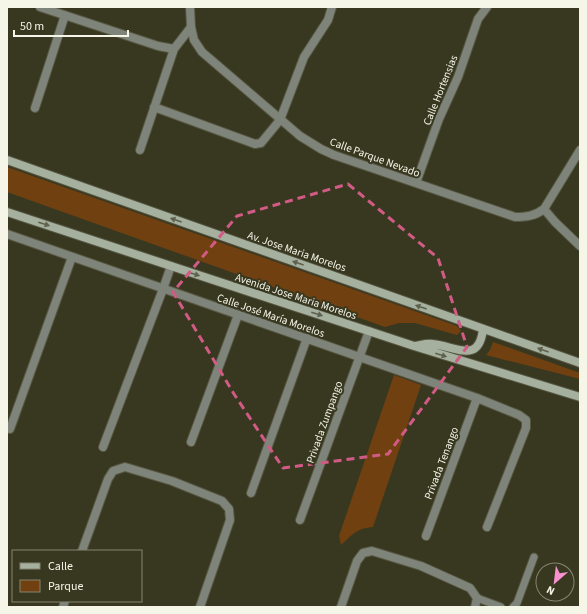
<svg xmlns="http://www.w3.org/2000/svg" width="587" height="614" viewBox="0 0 587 614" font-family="'Source Sans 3',sans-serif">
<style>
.green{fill:#714010}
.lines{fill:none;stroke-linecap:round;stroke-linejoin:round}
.service-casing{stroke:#565641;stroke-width:9}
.minor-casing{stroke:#565641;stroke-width:10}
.secondary-casing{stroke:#565641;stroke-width:10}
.service{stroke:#7e847a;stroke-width:7}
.minor{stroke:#7e847a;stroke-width:8}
.secondary{stroke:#a5b09f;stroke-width:8}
.oneway{fill:#5e624d}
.marked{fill:none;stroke:#d15b85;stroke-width:3;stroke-dasharray:8 5;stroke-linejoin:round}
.labels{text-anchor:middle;stroke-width:4;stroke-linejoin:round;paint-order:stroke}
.street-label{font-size:11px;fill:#f5f6e8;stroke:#383821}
</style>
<rect width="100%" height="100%" fill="#383821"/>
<!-- green -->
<path class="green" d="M7,167l450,159 4,5 -4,4 -42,-12h-16l-14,4 -378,-135z
M493,342l87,31v6l-94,-24 4,-5z
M394,375l27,10 -48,142c-16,1 -21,8 -32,18l-2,-9z"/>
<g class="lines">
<defs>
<path id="service" d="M477,598l24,9
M513,607l4,-4 17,-46"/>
<path id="minor" d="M40,7l118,39 16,3
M190,7l1,20 3,13 8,12 98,84 21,13 13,6 181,62c11,0 20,-1 29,-8l36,-59
M154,107l101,37 6,-1 19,-23 24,-63 24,-37 4,-13
M35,108l30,-93
M140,150l34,-101 17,-22
M416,183l23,-64 19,-42 20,-58 9,-12
M544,209l11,13 25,24
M7,234l470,164 42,17 7,5v8l-39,99
M10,429l62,-172
M191,442l47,-127
M103,447l60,-158 8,-23
M251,493l56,-155
M300,520l69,-189
M426,536l51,-138
M82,551l26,-72 5,-8 12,-4 47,14 50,20 7,8 1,11 -30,87
M63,607l2,-6
M341,607l16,-46 6,-8 9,-2 49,15 49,22 7,10 -2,9"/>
<path id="secondary" d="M7,160l573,203
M7,212l407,134 166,51
M415,346c6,-1 12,-3 18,-2 24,3 46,20 50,-15"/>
</defs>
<!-- service casing -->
<use href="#service" class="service-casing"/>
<!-- minor casing -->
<use href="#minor" class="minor-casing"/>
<!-- secondary casing -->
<use href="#secondary" class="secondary-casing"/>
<!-- service -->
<use href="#service" class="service"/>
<!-- minor -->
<use href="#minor" class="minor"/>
<!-- secondary -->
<use href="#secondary" class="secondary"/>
</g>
<!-- one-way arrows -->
<defs><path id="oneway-solid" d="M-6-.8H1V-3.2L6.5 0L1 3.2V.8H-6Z"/></defs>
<g class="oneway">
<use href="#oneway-solid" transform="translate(176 220) rotate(-161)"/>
<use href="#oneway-solid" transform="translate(44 224) rotate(18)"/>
<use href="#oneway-solid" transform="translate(298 263) rotate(-161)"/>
<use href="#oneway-solid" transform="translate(194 274) rotate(18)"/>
<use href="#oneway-solid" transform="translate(421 307) rotate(-161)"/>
<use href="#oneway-solid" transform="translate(317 314) rotate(18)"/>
<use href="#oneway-solid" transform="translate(543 350) rotate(-160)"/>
<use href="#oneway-solid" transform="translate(441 355) rotate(17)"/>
</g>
<!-- marked area -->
<path class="marked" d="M348,184l90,74 29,89 -79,107 -105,14 -49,-74 -61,-102 64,-76z"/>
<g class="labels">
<!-- street labels -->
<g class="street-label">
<text transform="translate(440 90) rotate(-68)" y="4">Calle Hortensias</text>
<text transform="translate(375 157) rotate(20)" y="4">Calle Parque Nevado</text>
<text transform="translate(297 251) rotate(19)" y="4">Av. Jose Maria Morelos</text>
<text transform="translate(296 296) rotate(18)" y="4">Avenida Jose Maria Morelos</text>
<text transform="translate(271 315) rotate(19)" y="4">Calle José María Morelos</text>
<text transform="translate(324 422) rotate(-70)" y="4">Privada Zumpango</text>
<text transform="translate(441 463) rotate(-69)" y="4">Privada Tenango</text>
</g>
</g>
<!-- border -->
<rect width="587" height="614" fill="none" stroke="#f5f6e8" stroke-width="16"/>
<!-- legend -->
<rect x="12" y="550" width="130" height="52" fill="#383821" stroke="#848471"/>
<rect x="20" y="563" width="20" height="6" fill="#a5b09f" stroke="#848471"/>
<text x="48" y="570" font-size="12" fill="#f5f6e8">Calle</text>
<rect x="20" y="580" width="20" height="12" fill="#714010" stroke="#848471"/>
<text x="48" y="590" font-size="12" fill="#f5f6e8">Parque</text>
<!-- north arrow -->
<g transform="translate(555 582) rotate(208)"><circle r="19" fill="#383821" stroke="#848471"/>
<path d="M0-3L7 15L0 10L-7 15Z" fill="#f790ce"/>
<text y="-6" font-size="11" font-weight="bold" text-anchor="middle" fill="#f5f6e8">N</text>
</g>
<!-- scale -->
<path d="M14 30v6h114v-6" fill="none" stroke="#f5f6e8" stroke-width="2"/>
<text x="20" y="30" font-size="12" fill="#f5f6e8" stroke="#383821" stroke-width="3" paint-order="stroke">50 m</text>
</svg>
